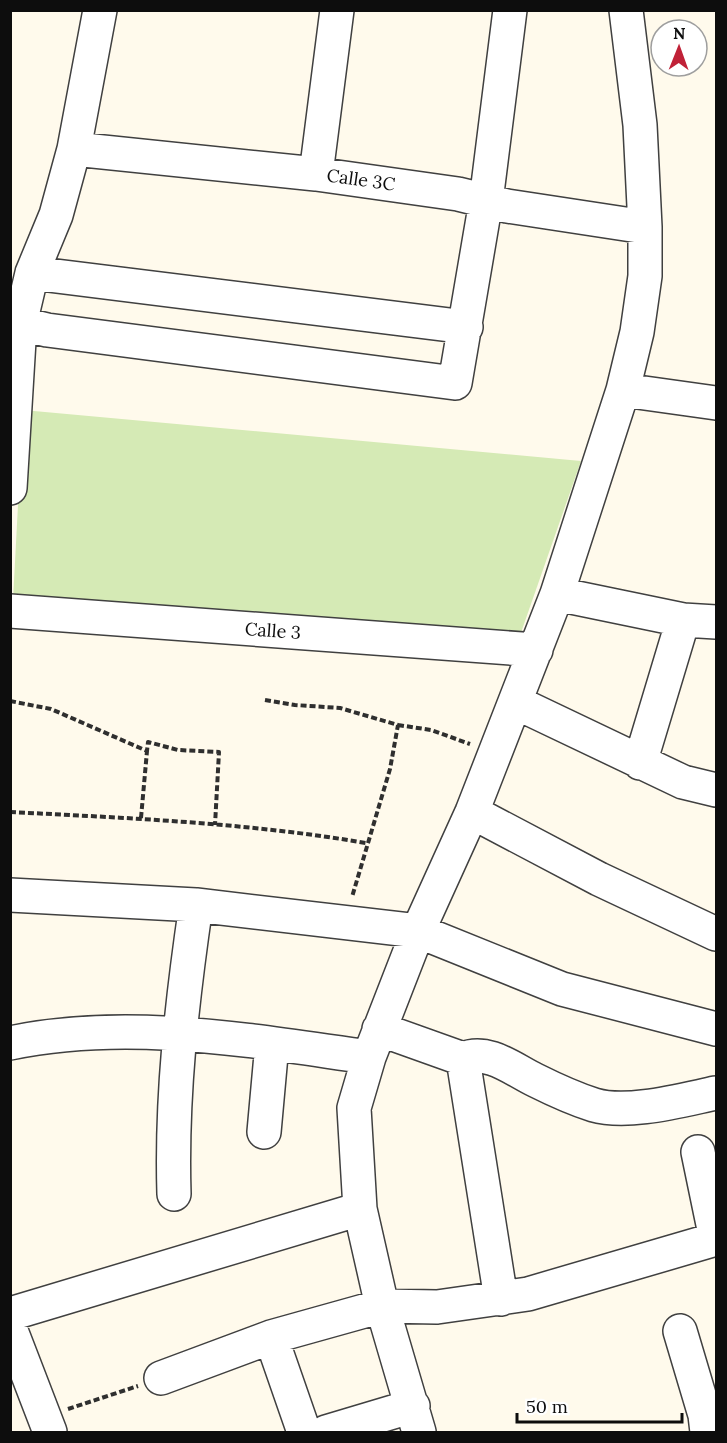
<svg xmlns="http://www.w3.org/2000/svg" width="727" height="1443" viewBox="0 0 727 1443" font-family="Lora,serif">
<style>
.green{fill:#d5eab5}
.lines{fill:none;stroke-linecap:round;stroke-linejoin:round}
.minor-casing{stroke:#404040;stroke-width:36}
.path{stroke:#2f2f2f;stroke-width:4;stroke-dasharray:6 3;stroke-linecap:butt}
.minor{stroke:#fff;stroke-width:33}
.labels{text-anchor:middle;stroke-width:6;stroke-linejoin:round;paint-order:stroke}
.street-label{font-size:18px;fill:#0d0d0d;stroke:#fff}
</style>
<rect width="100%" height="100%" fill="#fffaec"/>
<!-- green -->
<path class="green" d="M23,410l558,51 -64,183 -504,-44z"/>
<g class="lines">
<defs>
<path id="minor" d="M74,149l242,25 142,20 49,12 138,21
M316,174l21,-164
M32,273l434,54
M10,321l37,9 408,53 31,-182 24,-191
M623,390l93,13
M10,488l10,-164 12,-51 24,-58 18,-66 26,-139
M557,594l126,26 33,2
M10,611l526,39
M515,702l168,80 33,8
M640,763l43,-143
M472,812l127,67 117,55
M10,895l186,10 222,26 144,58 154,40
M379,1029l84,30 38,240
M10,1043c119,-25 241,-2 359,14
M463,1059c25,-11 51,11 72,21 18,9 40,19 59,25 34,10 88,-5 122,-12
M264,1132l8,-88
M698,1152l18,87
M174,1194c-3,-97 8,-193 22,-289
M10,1314l350,-105
M10,1328l40,104
M680,1331l25,84 2,17
M271,1337l33,95
M161,1378l110,-41 111,-31 55,1 91,-13 188,-55
M326,1432l87,-26
M419,1432l-37,-126 -22,-97 -6,-101 15,-51 49,-126 54,-119 85,-218 66,-204 14,-58 8,-56v-49l-5,-102 -14,-115"/>
</defs>
<!-- minor casing -->
<use href="#minor" class="minor-casing"/>
<!-- path -->
<path class="path" d="M265,700l30,5 45,3 58,17 -8,44 -38,128
M10,701l41,8 96,42 1,-9 30,8 41,2 -4,73
M398,725l33,5 39,14
M10,812c119,6 239,11 356,31
M141,818l6,-67
M68,1409l70,-23"/>
<!-- minor -->
<use href="#minor" class="minor"/>
</g>
<g class="labels">
<!-- street labels -->
<g class="street-label">
<text transform="translate(361 180) rotate(8)" y="6">Calle 3C</text>
<text transform="translate(273 631) rotate(4)" y="6">Calle 3</text>
</g>
</g>
<!-- border -->
<rect width="727" height="1443" fill="none" stroke="#0d0d0d" stroke-width="24"/>
<!-- north arrow -->
<g transform="translate(679 48) rotate(1)"><circle r="28" fill="#ffffff" stroke="#9e9e9e" stroke-width="1.5"/>
<path d="M0-4.5L10 22L0 15L-10 22Z" fill="#c02137"/>
<text y="-9" font-size="16" font-weight="bold" text-anchor="middle" fill="#0d0d0d">N</text>
</g>
<!-- scale -->
<path d="M517 1413v9h165v-9" fill="none" stroke="#0d0d0d" stroke-width="3"/>
<text x="526" y="1413" font-size="18" fill="#0d0d0d" stroke="#ffffff" stroke-width="4.5" paint-order="stroke">50 m</text>
</svg>
